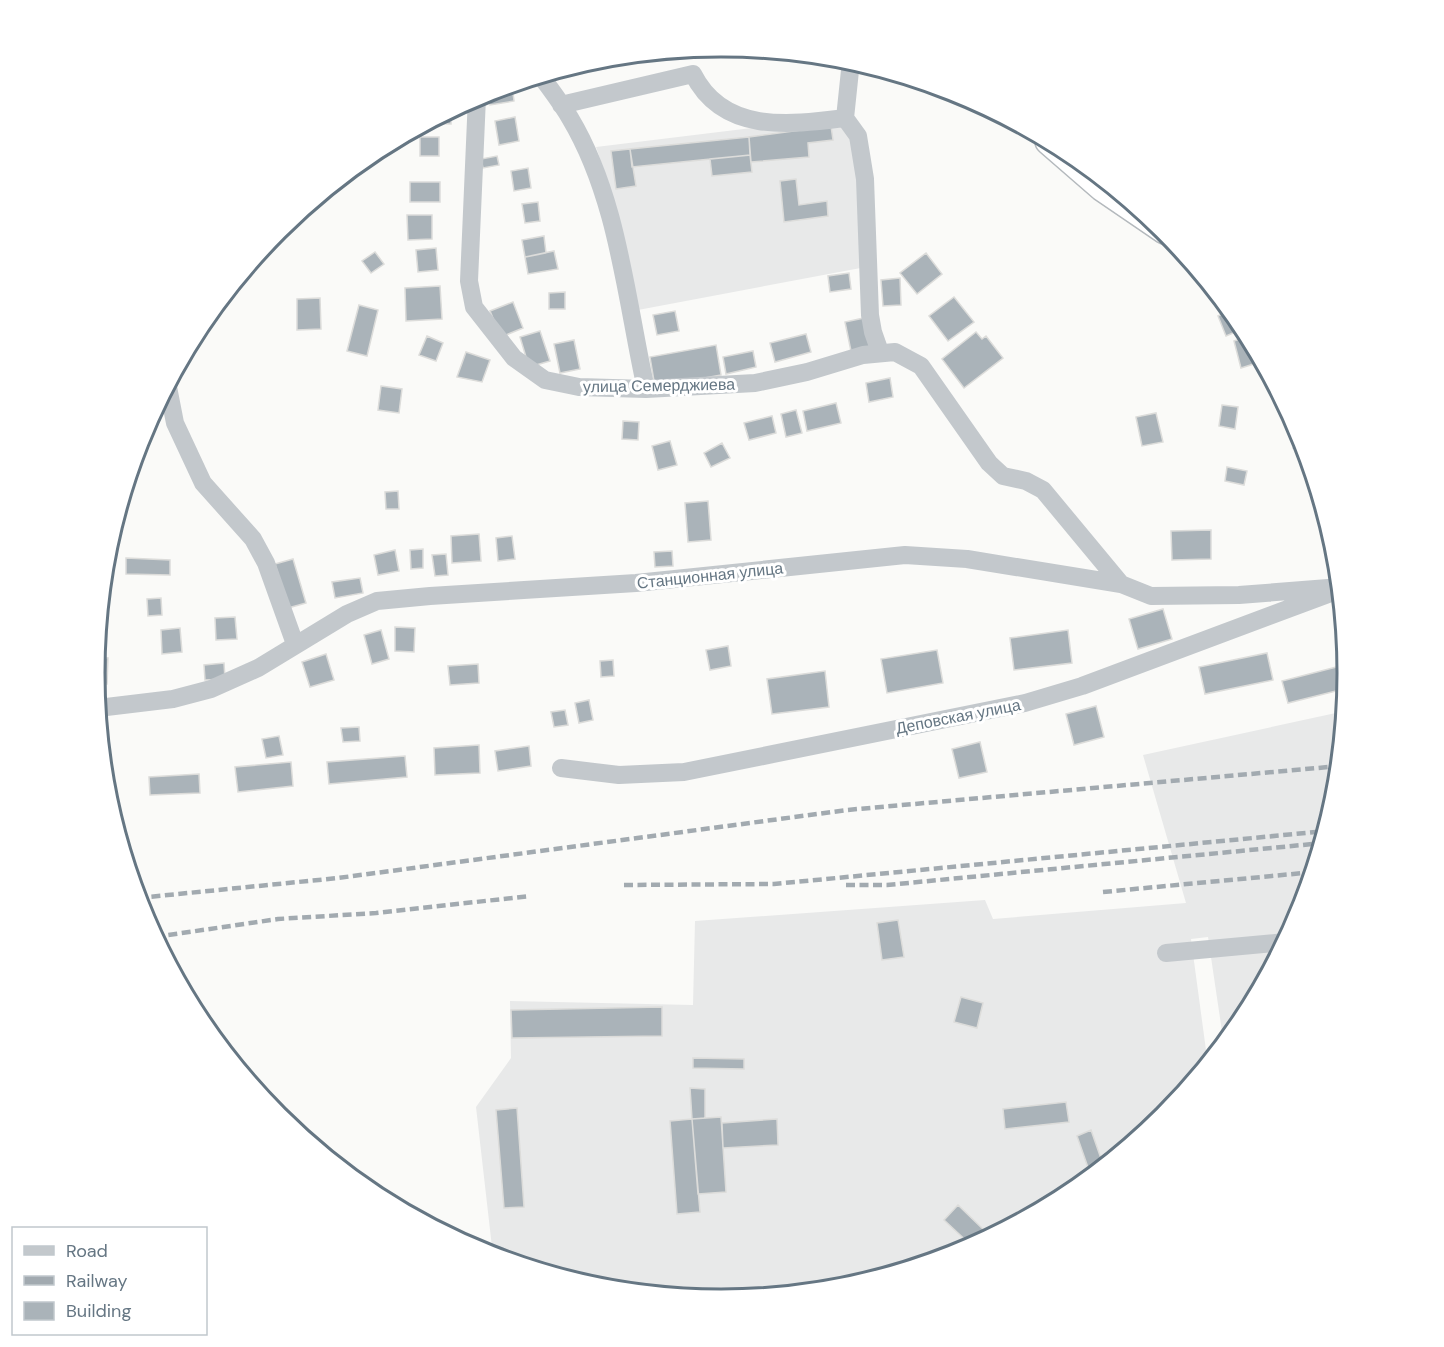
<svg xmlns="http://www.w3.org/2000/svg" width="1444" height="1347" viewBox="0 0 1444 1347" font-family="'DM Sans',sans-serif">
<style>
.built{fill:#e8e9e9}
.building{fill:#aab3b9;stroke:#dcdcda;stroke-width:1.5}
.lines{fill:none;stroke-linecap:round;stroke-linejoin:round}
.highway-casing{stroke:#b4b9bd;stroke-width:30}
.minor{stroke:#c3c8cc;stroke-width:18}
.highway{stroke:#fff;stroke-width:27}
.rail{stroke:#a2aab0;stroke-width:4.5;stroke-dasharray:9 4.5;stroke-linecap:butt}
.labels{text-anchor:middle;stroke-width:6;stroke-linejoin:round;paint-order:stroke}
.street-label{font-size:16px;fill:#657683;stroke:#fff}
.rim{fill:none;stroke:#657683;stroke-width:3}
</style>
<rect width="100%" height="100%" fill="#fafaf8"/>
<!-- built -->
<path class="built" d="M851,116l15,151 -228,43 -29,-126 -13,-37z
M1345,711l-8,85 -36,118 -58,108 -19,23 -16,-108 -17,2 17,126 -43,52 -95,78 -108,58 -118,36 -122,11 -123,-12 -106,-32 -17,-149 35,-49 -1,-57 183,4 2,-84 290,-21 8,19 193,-16 -43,-148z"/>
<!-- building -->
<path class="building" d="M512,85l2,16 -24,4 -2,-13z
M451,111v13l-23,-1z
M515,117l4,24 -20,4 -4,-24z
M831,126l2,14 -25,3 1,14 -58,5 -2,-25z
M420,137h19v19h-19z
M749,137l1,18 -118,12 -2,-18z
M630,149l6,37 -20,3 -5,-38z
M750,155l2,17 -40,4 -2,-17z
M497,156l2,9 -16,3 -2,-9z
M528,168l3,20 -17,3 -3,-20z
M796,179l3,26 28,-4 1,15 -44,6 -4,-41z
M410,182h30v20h-30z
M538,202l2,19 -15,2 -3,-19z
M407,215h25v24l-24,1z
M544,236l2,17 -21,4 -3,-17z
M436,248l2,22 -20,2 -2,-22z
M554,251l4,18 -30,5 -3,-17z
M375,252l9,12 -13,9 -9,-12z
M926,253l16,21 -25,20 -17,-21z
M849,273l2,16 -21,3 -2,-16z
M900,278l1,27 -18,1 -2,-26z
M440,286l2,33 -36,2 -1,-33z
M565,292v17h-16v-16z
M954,297l20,25 -26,19 -19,-25z
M320,298l1,31 -24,1v-31z
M513,302l10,26 -22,9 -11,-26z
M359,305l19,5 -11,46 -20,-5z
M1231,310l14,18 -19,8 -8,-20z
M675,311l4,20 -22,4 -4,-20z
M864,318l6,29 -19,4 -6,-29z
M540,331l10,30 -21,6 -9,-30z
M976,332l6,7 4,-3 17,22 -39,30 -22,-29z
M806,334l5,18 -36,10 -5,-19z
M427,336l16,7 -7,18 -17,-6z
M1249,336l11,26 -19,6 -7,-27z
M574,340l6,29 -20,4 -6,-29z
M716,345l5,30 -66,12 -5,-30z
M753,351l3,16 -30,7 -3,-17z
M466,352l24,8 -8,22 -25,-5z
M890,378l3,19 -24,5 -3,-19z
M381,386l21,3 -3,24 -21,-3z
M836,403l5,20 -34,8 -4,-20z
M1222,405l16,2 -3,22 -16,-3z
M796,410l6,23 -16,4 -5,-23z
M1156,413l7,29 -21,4 -6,-29z
M772,416l4,17 -27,7 -5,-17z
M623,421l16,1 -1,18 -16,-1z
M1300,431l1,3 6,20 -14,-6z
M670,441l7,24 -19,5 -6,-24z
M722,443l8,15 -19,9 -7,-14z
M1227,467l20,4 -3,14 -19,-4z
M398,491l1,18h-13l-1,-17z
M708,501l3,39 -23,2 -3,-39z
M1211,530v29l-39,1 -1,-29z
M479,534l2,27 -29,2 -1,-27z
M512,536l3,23 -17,2 -2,-23z
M423,549v19l-12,1 -1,-19z
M395,550l4,21 -21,4 -4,-20z
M672,551l1,15 -18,1 -1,-15z
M446,554l2,21 -13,1 -3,-21z
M126,558l44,2v15l-44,-1z
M293,559l13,44 -18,5 -13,-44z
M360,578l3,15 -28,5 -3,-16z
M161,598l1,17 -14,1 -1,-17z
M1163,609l9,30 -34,10 -9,-30z
M235,617l2,22 -21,1 -1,-22z
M395,627l20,1 -1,24 -19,-1z
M180,628l2,24 -20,2 -1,-24z
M381,630l8,29 -17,5 -8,-29z
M1068,630l4,33 -58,7 -4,-32z
M728,646l3,20 -21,4 -4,-20z
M937,650l6,33 -56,10 -6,-34z
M1267,653l6,27 -68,14 -6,-27z
M326,654l8,26 -24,7 -8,-25z
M97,657l11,1 -1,26 -11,-1z
M613,660l1,16 -13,1 -1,-16z
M224,663l1,16 -20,1 -1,-15z
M478,664l1,19 -29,2 -2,-19z
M1348,664v24l-60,15 -6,-22z
M825,671l4,36 -57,7 -5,-35z
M589,700l4,20 -14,3 -4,-20z
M1096,706l8,31 -30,8 -8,-31z
M565,710l3,15 -14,2 -3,-15z
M359,727l1,14 -17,1 -2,-14z
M279,736l4,19 -17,3 -4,-19z
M980,742l7,30 -28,6 -7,-29z
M479,745l1,28 -45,2 -1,-27z
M529,746l2,20 -33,5 -3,-20z
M405,756l2,21 -78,7 -2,-22z
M291,762l2,24 -55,6 -3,-25z
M199,774l1,19 -50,2 -1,-18z
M898,920l6,37 -22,3 -5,-37z
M961,997l22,6 -6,25 -23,-6z
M662,1007v29l-150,2 -1,-28z
M693,1058l51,1v10l-51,-1z
M690,1088l15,1v29l-13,1z
M1066,1102l3,20 -64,7 -2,-20z
M517,1108l7,99 -20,1 -8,-98z
M721,1117l5,75 -28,2 -6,-75z
M692,1119l8,93 -23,2 -7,-93z
M777,1119l1,26 -55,3 -1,-25z
M1091,1130l13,37 -13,9 -14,-40z
M958,1205l29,28 -14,14 -29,-27z"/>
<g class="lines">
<defs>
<path id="highway" d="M1049,141l53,46 63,43"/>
</defs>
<!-- highway casing -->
<use href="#highway" class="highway-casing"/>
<!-- minor -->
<path class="minor" d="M851,61l-6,57 13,18 7,43 5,136 3,17 7,20
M541,76c10,14 21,28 29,42 48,80 56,181 76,271
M477,97l-8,184 5,26 40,51 31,22 34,7 67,2 109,-6 52,-11 56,-17 32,-3 26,14 68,97 14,13 23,5 17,9 78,94
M561,105l132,-31c30,60 97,51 152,44
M168,387l7,36 28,60 50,56 13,24 29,81
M98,708l75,-9 38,-10 47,-21 89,-54 30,-13 53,-5 206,-13 269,-28 62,4 154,25 30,12 88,-1 102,-8
M561,768l58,7 65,-3 341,-69 57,-17 246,-92
M1166,953l120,-11"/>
<!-- highway -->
<use href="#highway" class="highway"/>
<!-- rail -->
<path class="rail" d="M624,885l150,-1 552,-53
M846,885h41l436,-42
M1103,892l211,-20
M138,898l200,-20 509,-68 493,-44
M155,937l123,-18 98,-6 154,-17"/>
</g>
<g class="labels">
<!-- street labels -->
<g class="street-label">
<text transform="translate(659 385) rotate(-1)" y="6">улица Семерджиева</text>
<text transform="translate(710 575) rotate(-6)" y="6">Станционная улица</text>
<text transform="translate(958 716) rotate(-11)" y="6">Деповская улица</text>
</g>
</g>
<!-- crop -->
<path d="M0 0H1444V1347H0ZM105 673a616 616 0 1 1 1232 0a616 616 0 1 1-1232 0Z" fill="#fff" fill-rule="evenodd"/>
<path class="rim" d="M105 673a616 616 0 1 1 1232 0a616 616 0 1 1-1232 0Z"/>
<!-- legend -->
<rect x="12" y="1227" width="195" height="108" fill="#ffffff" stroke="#c1c8cd" stroke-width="1.5"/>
<rect x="24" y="1246" width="30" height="9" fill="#c3c8cc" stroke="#c1c8cd" stroke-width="1.5"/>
<text x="66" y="1257" font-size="18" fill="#657683">Road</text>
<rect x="24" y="1276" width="30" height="9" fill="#a2aab0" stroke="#c1c8cd" stroke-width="1.5"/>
<text x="66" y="1287" font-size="18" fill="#657683">Railway</text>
<rect x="24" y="1302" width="30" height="18" fill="#aab3b9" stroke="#c1c8cd" stroke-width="1.5"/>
<text x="66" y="1317" font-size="18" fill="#657683">Building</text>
</svg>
